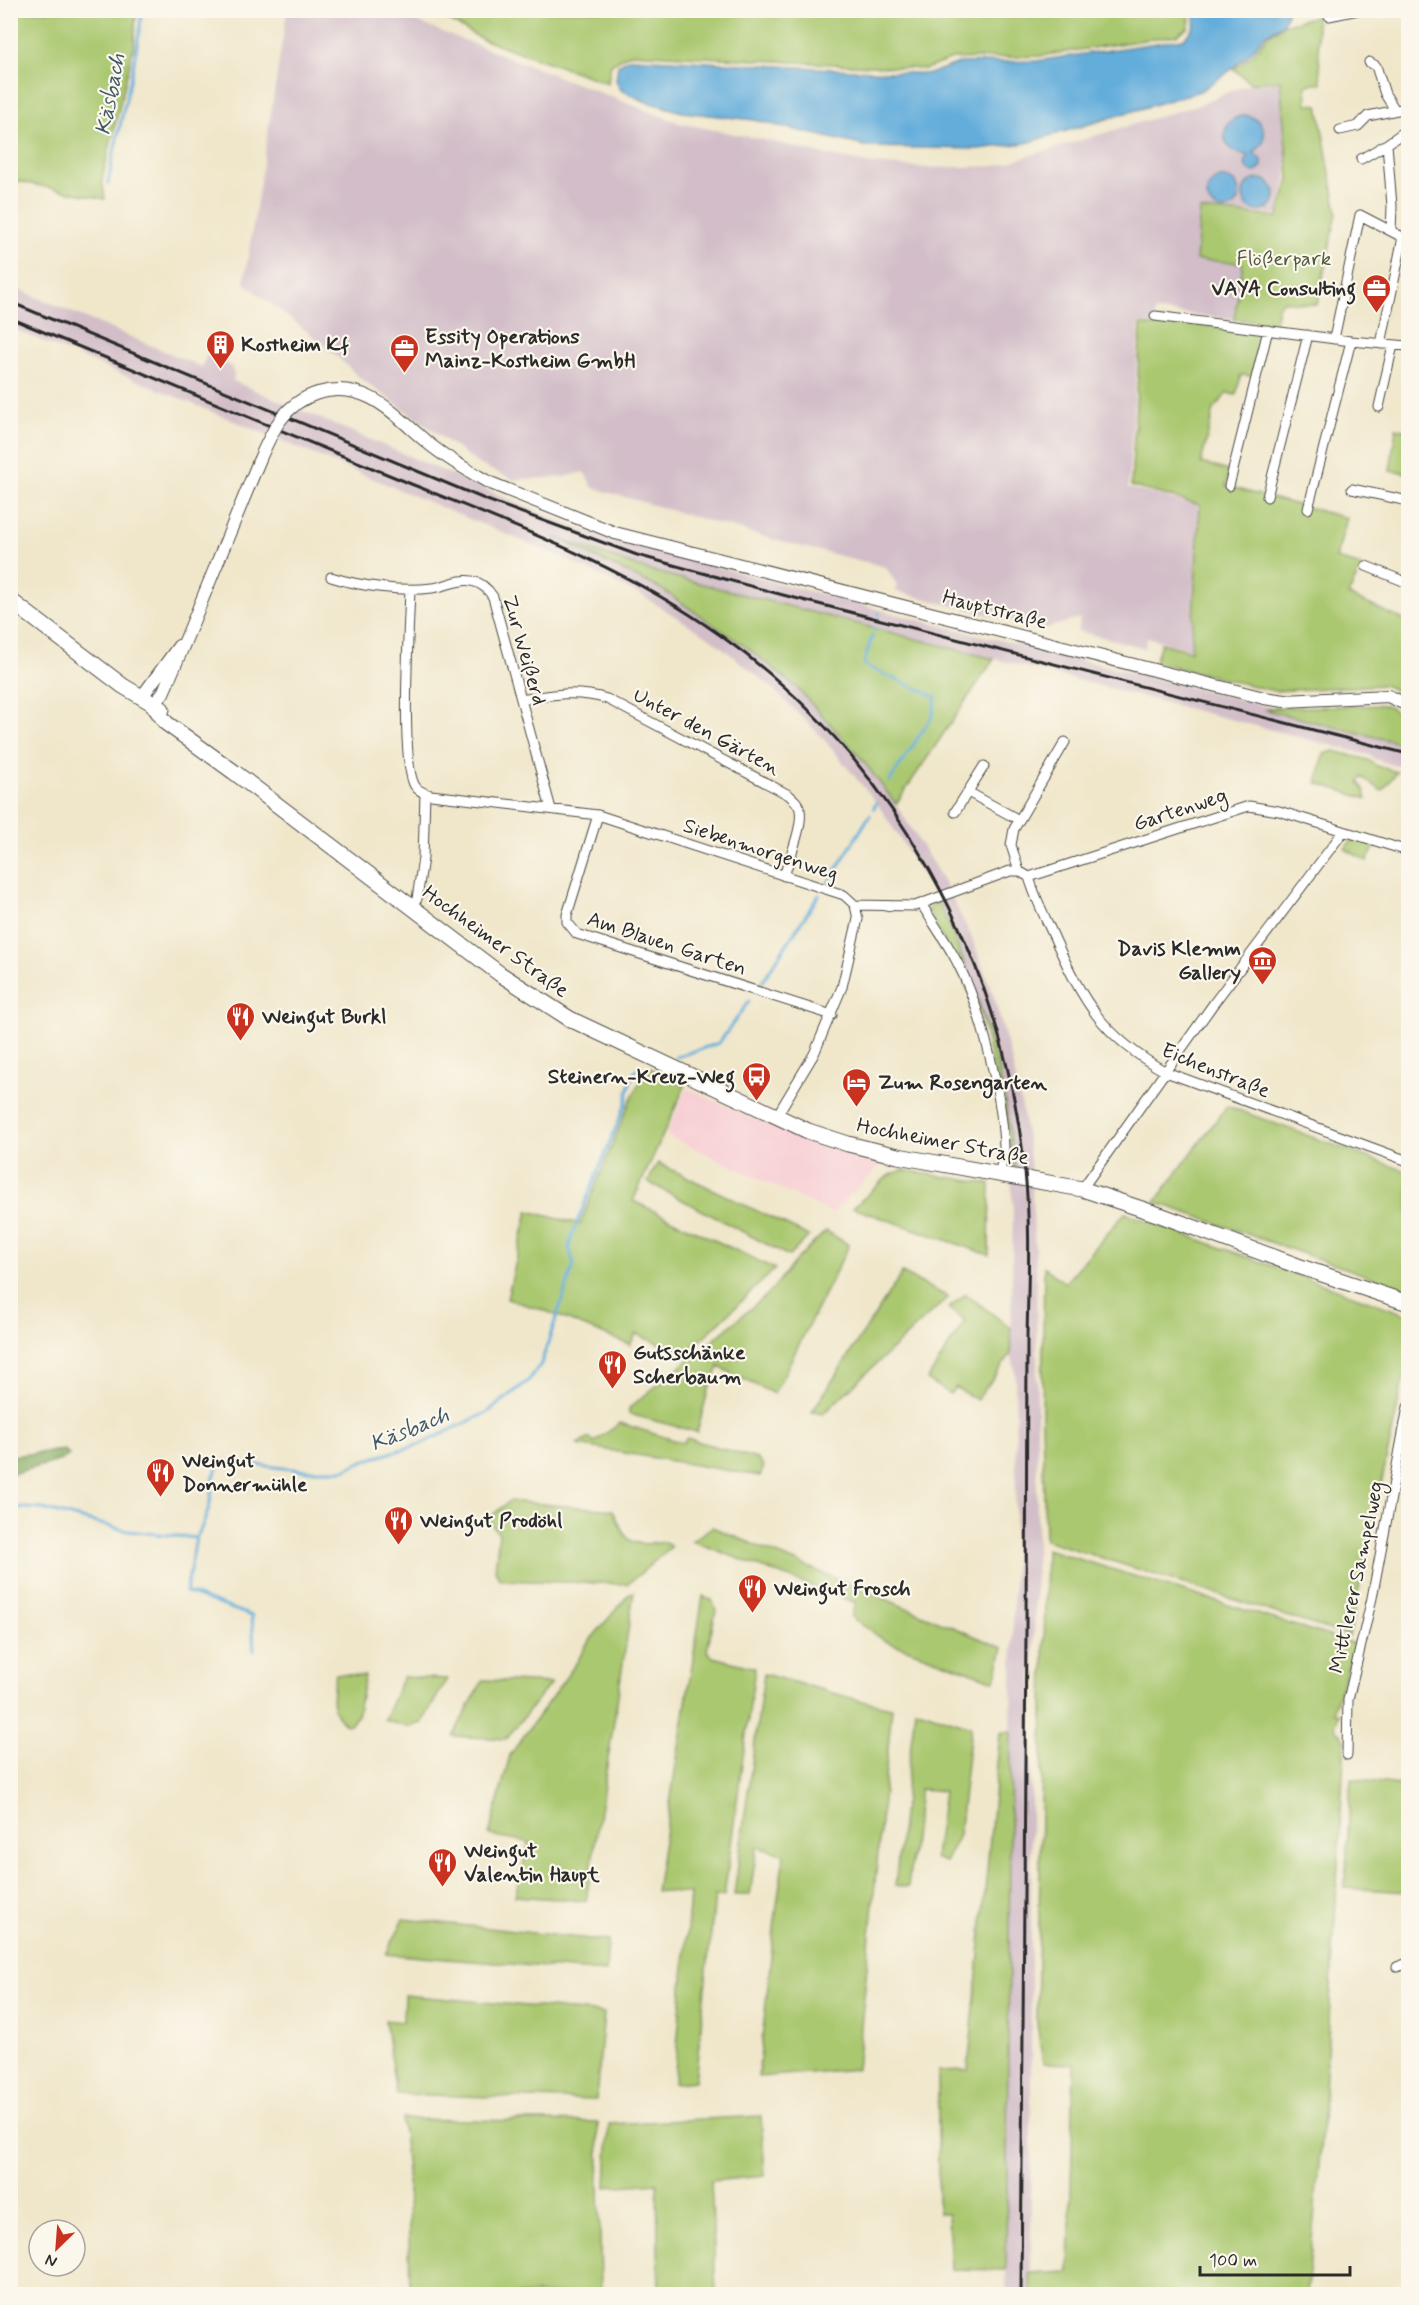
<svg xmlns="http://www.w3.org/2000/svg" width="1419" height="2305" viewBox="0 0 1419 2305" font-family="Mynerve,sans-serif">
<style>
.built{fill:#f7cfd4}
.industrial{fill:#d2bdc8}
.green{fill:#aac86f;stroke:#6a7a4d;stroke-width:1.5}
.forest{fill:#87ac62;stroke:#596c46;stroke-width:1.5}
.water{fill:#63addb;stroke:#476c83;stroke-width:1.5}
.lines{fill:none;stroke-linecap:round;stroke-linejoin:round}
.stream{stroke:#63addb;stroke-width:3}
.minor-casing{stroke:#494743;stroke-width:11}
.tertiary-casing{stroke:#494743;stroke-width:14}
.primary-casing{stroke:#494743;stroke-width:17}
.minor{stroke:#fff;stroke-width:9}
.tertiary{stroke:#fff;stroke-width:12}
.primary{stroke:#fff;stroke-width:15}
.rail{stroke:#2b2b2b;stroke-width:3}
.tertiary-bridge-casing{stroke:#494743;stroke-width:14;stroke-linecap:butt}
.tertiary-bridge{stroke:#fff;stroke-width:12}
.labels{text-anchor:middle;stroke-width:4.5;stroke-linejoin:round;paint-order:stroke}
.park-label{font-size:21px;fill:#515a3f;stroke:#fbf7ec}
.poi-label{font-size:21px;font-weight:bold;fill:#2b2b2b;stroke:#fbf7ec;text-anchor:start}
.street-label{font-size:21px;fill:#2b2b2b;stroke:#fbf7ec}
.water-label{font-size:22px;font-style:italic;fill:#3f5869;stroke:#fbf7ec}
</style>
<rect width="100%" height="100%" fill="#fbf7ec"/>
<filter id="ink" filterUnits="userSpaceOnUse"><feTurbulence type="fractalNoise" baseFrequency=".0167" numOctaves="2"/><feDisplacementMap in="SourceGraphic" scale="12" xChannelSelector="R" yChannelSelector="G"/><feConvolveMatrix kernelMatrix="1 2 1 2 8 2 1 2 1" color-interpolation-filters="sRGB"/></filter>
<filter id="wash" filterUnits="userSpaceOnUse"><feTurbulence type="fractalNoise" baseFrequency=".008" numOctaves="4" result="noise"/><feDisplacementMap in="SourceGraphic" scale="24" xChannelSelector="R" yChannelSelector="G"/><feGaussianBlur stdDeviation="1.35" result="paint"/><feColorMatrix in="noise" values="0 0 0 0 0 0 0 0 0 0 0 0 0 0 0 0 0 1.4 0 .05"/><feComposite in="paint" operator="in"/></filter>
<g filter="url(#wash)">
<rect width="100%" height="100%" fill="#f0e7cb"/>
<!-- built -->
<path class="built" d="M687,1088l97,44 36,13 63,18 -51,50 -166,-78z"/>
<!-- industrial -->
<path class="industrial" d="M287,11h101l291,112 91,18 51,13 51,10 56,4 68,-2 208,-63 26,-12 21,-7 29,-2 6,59v37l-8,37 -79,-5 -4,51 47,3 -9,55 -78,-8v12l-16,1 -11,164 71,18 -9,143 -43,-12 -2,11 -67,-17 2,-13 -36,11 -149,-38 2,-6 -11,-18 -103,-25 -190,-54 -9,-16 -19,5 -51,3 -36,-16 -35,-26 -83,-60 -34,-32 -82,-63z
M10,286l192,81 5,-13 24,12 3,8 -1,7 344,147 57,17 288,76 486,120v25l-8,-2 -4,2 -19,-6 -8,-5 -721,-185 -88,-30 101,49 58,38 78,61 45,48 54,68 47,76 28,56 24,64 17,62 10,45 8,51 6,108 1,109v165l-6,189v565h-25l5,-563 5,-257 -1,-103 -4,-17 2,-148 -5,-66 -27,-125 -51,-109 8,-5 -30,-50 -32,-49 -55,-66 -52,-51 -59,-47 -66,-41 -76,-37 -557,-232z"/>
<!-- green -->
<path class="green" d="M902,10l69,7 57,-1 46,-6h113l3,10 -2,8 -12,7 -137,21 -87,3 -26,10 -295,-16 -20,11 -3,19 -126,-44 -50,-28z
M10,11h126l-2,35 -32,133 3,20 -94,-19z
M1316,16l5,67 -15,2 1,19 11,1 19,108 -20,92 -35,-4 -4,6 -3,17 -41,-5 9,-56 -47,-3 4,-50 78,7 11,-38 -9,-99 -30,3 -16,-14 18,-14 16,-20 16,-10z
M1157,320l104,12 -9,44 -11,-1 -5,20 -9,-2 -13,16 -13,54 28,8 -3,15 121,32 -11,41 26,7 -14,29 60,27v74l-24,-11 -110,6 -119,-29 6,-19 30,8 9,-146 -69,-19 10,-161 15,1z
M1396,428l12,3 -1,42 -17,-2z
M554,537l94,33 346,89 -98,145 -36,-47 -63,-69 -48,-39 -88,-60z
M1387,705l12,9 9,2v29l-142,-35 6,-2z
M1334,751l34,9 9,6 20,6 -15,19 -20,-14 -3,5 5,7 3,10 -50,-16 7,-29z
M1356,839l19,7 -8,15 -22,-12 4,-6z
M938,901c26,57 48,115 62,175 7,30 10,62 15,92h-5l-2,-28 -27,-125 -53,-105 2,-4z
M648,1067l37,19 -52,115 142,68 -90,86 -49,-21 -6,11 -84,-34 -39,-12 21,-88 52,13 50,-123z
M1227,1106l181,66v118l-253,-88z
M658,1163l151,73 -20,20 -141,-74z
M903,1170l87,14 -1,71 -136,-47 35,-32z
M1125,1213l283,102v42l-59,279 -304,-96 -3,-121 2,-152 21,16z
M826,1231l23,14 -75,149 -55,-27 -11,24 -11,41 -68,-18v-6l82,-66 59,-50 26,-32z
M902,1273l46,24 -125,117 -11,-2z
M966,1294l45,34v26l-34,46 -22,-13 -5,7 -23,-14 38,-59 -16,-13z
M620,1423l63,20 4,-5 70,21 7,8 -4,9 -183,-31 13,-7 4,4z
M509,1501l104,9c14,31 14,38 52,32l6,5 -43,37 -128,-4 -5,-10 4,-37 -12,-13z
M712,1527l291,121 -8,33 -110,-40 -34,-24 5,-14 -164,-62z
M1046,1549l309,95 -22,68 6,2 -4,13 10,13 -21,368 -17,186h-276l-1,-20 39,-2 5,-208 -31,-1 -6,-39z
M634,1592l-48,309 -71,-5 14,-54 -40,-7 21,-80 67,-93 9,-17 44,-52z
M703,1596l9,4 4,10 -9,41 6,6 42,11 -31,228h-9l-20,185 -21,2 16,-189 -34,-3z
M336,1674l29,2 -8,40 -6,8 -5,1c-18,-14 -15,-30 -10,-51z
M764,1674l98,27 30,6 -35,362 -99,8 17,-157 9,-66 -27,-7 -7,48h-16z
M403,1677l44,2 -25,44 -16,4 -22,-7z
M483,1680l68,3 -45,56 -53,-3z
M915,1709l56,18 -12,108 -14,27 -10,-4 9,-67 -24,-2 -12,98 -13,-1z
M1011,1731l-5,539 -55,-1 -3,-55h-10v-143l30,-1 32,-337z
M1351,1779l57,7v106l-63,-4z
M404,1919l204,22 -2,31 -220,-18z
M404,1995l200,18 -8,87 -200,-6 -11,-74 18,2z
M761,2116l4,60 -54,5 5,113h-57l-2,-111 -51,4 3,-63z
M402,2119l196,3 3,172h-191l-2,-111z"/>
<!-- forest -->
<path class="forest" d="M64,1450l5,5 -7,5 -51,14v-18z"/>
<!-- water -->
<path class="water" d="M1192,11h96l-5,13 -17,10 -16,19 -22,19 -28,19 -174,52 -47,6 -110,-2 -115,-27 -72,-8 -38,-11 -23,-11 -5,-10 2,-15 12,-7 299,16 30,-11 78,-2 146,-22c10,-8 15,-16 9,-28z
M1245,115c15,3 22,13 18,28l-9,10 8,7v6l-6,6c-11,0 -13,-9 -8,-17 -29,-1 -32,-35 -3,-40z
M1207 194a16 16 0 1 1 32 0a16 16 0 1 1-32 0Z
M1243 195a16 16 0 1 1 32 0a16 16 0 1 1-32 0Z"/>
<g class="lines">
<!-- stream -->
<path class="stream" d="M108,183c10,-58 28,-114 34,-173
M879,615v-2
M874,630v-2
M872,636l-8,27 2,3 70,31 -3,18 -44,67
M874,808l2,-5
M828,883l42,-68
M762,982l57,-87
M676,1057l43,-14 30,-42
M10,1507l33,2 85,22 68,7c6,-10 10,-20 13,-31 4,-15 2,-34 13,-46l79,9h43l19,-9 58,-17 67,-32 40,-31 13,-17 33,-100 -5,-17 5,-17 52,-127c3,-14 3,-27 14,-37
M196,1538l-10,54 66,24 2,35"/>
</g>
</g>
<g filter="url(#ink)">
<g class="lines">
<defs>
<path id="minor" d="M1329,16l29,-6
M1369,62l7,4 9,28 10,16
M1340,130l18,-4 10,-10 34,-7 6,3
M1361,159l26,-15
M1391,231l1,-25 -5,-62 21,-15
M1155,316l196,25 57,5
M1334,339l26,-124 48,25
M1381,344l22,-107
M1379,407l14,-62
M1229,486l39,-156
M1352,489l56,12
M1267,497l41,-162
M1308,509l43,-168
M1366,566l42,17
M331,577c28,9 71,15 101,11 13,-1 27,-10 40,-7 10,2 16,8 21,16l58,212
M410,589c-1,36 -10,173 5,197 4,6 10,7 16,9l167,20 246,80 11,10 3,14 -16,68 -28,67 -38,63
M521,700c31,-6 56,-10 86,-1l182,96c5,5 10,8 11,15 3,17 -11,49 -16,66
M1065,742l-51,87 -3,16 8,26 10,6c6,21 16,40 25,60 29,65 48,99 112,135l242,89
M968,792l51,28
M955,812l29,-46
M598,815l-31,100v7l10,12 255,81
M1029,877l220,-71 30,5 129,40
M417,899l6,-41 2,-65
M855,905l60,1 95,-35h9
M922,905c11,18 24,36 34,55 25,46 46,135 48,187 0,9 -3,19 -5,28
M1082,1189l132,-186 129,-171
M1347,1755l1,-55 24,-102 36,-191
M1397,1967l11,-4"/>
<path id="tertiary" d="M318,393c51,-15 80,27 115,54 18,14 36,24 55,35l127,51 649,165 21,3 103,-5 20,9
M141,698l38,-52
M154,706l9,-13 16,-37 80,-195"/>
<path id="primary" d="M10,600l113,86 39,23
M154,706l12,17 68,49 266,202 70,45 238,112 40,13 50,12 184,33 78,26 138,51 110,37"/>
</defs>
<!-- minor casing -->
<use href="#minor" class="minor-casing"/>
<!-- tertiary casing -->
<use href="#tertiary" class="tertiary-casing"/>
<!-- primary casing -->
<use href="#primary" class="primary-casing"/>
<!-- minor -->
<use href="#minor" class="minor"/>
<!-- tertiary -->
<use href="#tertiary" class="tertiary"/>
<!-- primary -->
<use href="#primary" class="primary"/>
<!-- rail -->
<path class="rail" d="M10,302l477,198 150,55 146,40 625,159
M10,318c130,54 259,108 389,161 110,45 224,86 321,156 175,125 283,324 305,537 6,55 3,111 2,166 0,98 -1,196 -1,293 -2,221 -4,442 -5,663"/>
<defs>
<path id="tertiary-bridge" d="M259,461c13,-30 25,-58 59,-68"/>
</defs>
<!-- tertiary-bridge casing -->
<use href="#tertiary-bridge" class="tertiary-bridge-casing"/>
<!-- tertiary-bridge -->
<use href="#tertiary-bridge" class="tertiary-bridge"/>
</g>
</g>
<!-- icons -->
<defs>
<symbol id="office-pin" viewBox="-11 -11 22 30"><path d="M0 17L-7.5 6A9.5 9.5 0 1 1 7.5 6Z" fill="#c8321e" stroke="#fbf7ec"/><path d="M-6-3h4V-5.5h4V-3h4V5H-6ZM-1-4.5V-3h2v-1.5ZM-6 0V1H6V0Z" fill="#fff"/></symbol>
<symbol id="building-pin" viewBox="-11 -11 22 30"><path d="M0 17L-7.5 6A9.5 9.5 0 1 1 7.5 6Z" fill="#c8321e" stroke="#fbf7ec"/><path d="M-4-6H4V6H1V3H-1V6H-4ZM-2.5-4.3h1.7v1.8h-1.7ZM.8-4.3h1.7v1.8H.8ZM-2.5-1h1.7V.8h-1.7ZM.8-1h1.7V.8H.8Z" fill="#fff"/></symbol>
<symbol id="museum-pin" viewBox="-11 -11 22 30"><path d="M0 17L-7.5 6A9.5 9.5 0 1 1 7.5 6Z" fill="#c8321e" stroke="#fbf7ec"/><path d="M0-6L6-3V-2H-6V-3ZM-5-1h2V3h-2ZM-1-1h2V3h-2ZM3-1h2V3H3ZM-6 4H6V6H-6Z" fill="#fff"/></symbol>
<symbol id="restaurant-pin" viewBox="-11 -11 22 30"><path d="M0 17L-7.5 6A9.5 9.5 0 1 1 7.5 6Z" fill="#c8321e" stroke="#fbf7ec"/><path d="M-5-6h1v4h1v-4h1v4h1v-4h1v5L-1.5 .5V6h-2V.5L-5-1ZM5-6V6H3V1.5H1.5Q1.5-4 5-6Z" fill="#fff"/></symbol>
<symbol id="bus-pin" viewBox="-11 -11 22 30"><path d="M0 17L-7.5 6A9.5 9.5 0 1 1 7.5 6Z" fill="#c8321e" stroke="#fbf7ec"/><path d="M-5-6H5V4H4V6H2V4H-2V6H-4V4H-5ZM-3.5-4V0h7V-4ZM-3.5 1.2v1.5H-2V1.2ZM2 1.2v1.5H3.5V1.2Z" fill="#fff"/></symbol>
<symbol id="hotel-pin" viewBox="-11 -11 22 30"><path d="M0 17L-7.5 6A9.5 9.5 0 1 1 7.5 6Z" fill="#c8321e" stroke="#fbf7ec"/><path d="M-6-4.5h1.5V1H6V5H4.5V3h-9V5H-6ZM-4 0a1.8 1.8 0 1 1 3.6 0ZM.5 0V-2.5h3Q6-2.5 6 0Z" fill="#fff"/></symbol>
</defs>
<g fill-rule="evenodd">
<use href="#office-pin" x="1360" y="272" width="33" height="45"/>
<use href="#building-pin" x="204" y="328" width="33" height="45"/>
<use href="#office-pin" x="388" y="332" width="33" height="45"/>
<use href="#museum-pin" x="1246" y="944" width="33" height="45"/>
<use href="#restaurant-pin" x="224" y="1000" width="33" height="45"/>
<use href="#bus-pin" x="740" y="1060" width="33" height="45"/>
<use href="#hotel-pin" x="840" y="1066" width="33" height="45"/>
<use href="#restaurant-pin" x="596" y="1348" width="33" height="45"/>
<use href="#restaurant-pin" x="144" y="1456" width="33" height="45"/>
<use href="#restaurant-pin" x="382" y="1504" width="33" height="45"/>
<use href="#restaurant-pin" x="736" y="1572" width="33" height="45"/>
<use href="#restaurant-pin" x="426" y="1846" width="33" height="45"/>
</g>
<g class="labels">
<!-- park labels -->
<g class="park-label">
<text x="1284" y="265">Flößerpark</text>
</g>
<!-- poi labels -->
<g class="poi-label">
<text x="1356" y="295" text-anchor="end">VAYA Consulting</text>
<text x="425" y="343">Essity Operations<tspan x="425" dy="24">Mainz-Kostheim GmbH</tspan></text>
<text x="241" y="351">Kostheim Kf</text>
<text x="1241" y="955" text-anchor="end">Davis Klemm<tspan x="1241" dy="24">Gallery</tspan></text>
<text x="262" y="1023">Weingut Burkl</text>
<text x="735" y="1083" text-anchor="end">Steinern-Kreuz-Weg</text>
<text x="878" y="1089">Zum Rosengarten</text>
<text x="633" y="1359">Gutsschänke<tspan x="633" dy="24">Scherbaum</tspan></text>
<text x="182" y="1467">Weingut<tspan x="182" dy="24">Donnermühle</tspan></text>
<text x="420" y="1527">Weingut Prodöhl</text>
<text x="774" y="1595">Weingut Frosch</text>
<text x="464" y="1857">Weingut<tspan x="464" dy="24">Valentin Haupt</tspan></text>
</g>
<!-- street labels -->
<g class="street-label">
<text transform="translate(995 609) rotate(14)" y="7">Hauptstraße</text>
<text transform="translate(525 650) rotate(74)" y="7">Zur Weißerd</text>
<text transform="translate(707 731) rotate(28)" y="7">Unter den Gärten</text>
<text transform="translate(1180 809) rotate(-18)" y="7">Gartenweg</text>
<text transform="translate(761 849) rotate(18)" y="7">Siebenmorgenweg</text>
<text transform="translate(496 941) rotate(36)" y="7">Hochheimer Straße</text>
<text transform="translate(667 943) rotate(18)" y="7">Am Blauen Garten</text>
<text transform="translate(1216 1070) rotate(22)" y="7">Eichenstraße</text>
<text transform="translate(943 1141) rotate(11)" y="7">Hochheimer Straße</text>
<text transform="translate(1356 1577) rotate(-78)" y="7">Mittlerer Sampelweg</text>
</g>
<!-- water labels -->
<g class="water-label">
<text transform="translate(109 94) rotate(-79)" y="8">Käsbach</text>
<text transform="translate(409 1428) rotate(-22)" y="8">Käsbach</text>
</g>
</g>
<!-- margin -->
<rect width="1419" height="2305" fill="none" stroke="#fbf7ec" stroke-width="36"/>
<!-- north arrow -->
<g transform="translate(57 2248) rotate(205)"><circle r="28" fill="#fbf7ec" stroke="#a8a59f" stroke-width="1.5"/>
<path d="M0-4.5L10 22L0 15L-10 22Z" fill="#c8321e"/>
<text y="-9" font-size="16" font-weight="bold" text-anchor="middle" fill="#2b2b2b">N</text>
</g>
<!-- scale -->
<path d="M1200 2266v9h150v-9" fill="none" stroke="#2b2b2b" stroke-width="3"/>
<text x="1209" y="2266" font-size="18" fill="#2b2b2b" stroke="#fbf7ec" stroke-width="4.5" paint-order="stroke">100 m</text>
</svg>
